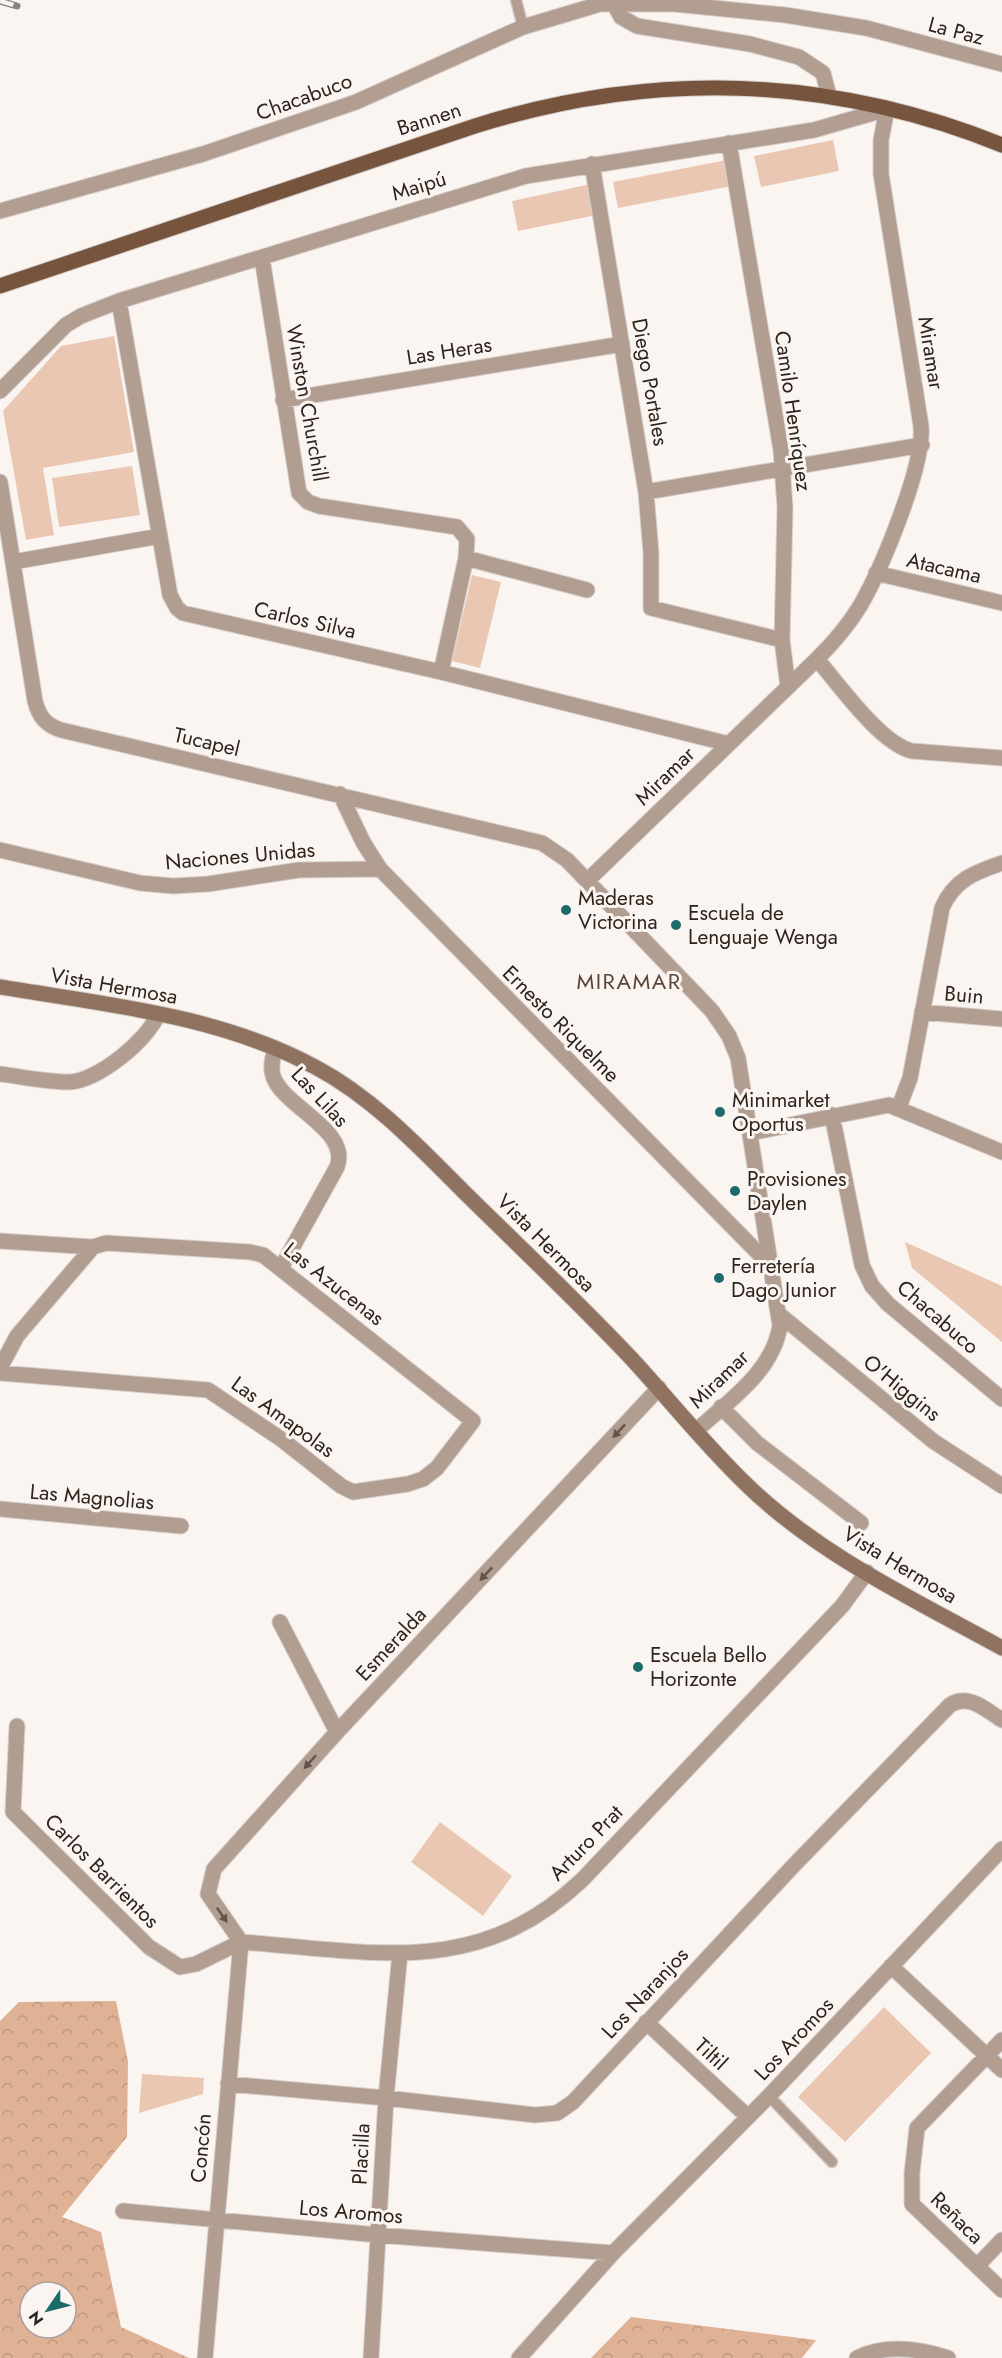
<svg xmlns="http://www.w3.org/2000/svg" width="1002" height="2358" viewBox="0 0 1002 2358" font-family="Jost,sans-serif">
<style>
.green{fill:#eac7b2}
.forest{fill:url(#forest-crowns);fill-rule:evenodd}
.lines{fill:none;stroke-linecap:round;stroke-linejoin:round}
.lane-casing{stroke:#d6cfcc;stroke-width:13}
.street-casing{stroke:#d6cfcc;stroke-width:17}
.secondary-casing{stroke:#d6cfcc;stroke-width:17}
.primary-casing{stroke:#d6cfcc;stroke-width:17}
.lane{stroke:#b29d91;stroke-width:10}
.street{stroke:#b29d91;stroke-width:15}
.secondary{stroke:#8f7260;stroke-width:15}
.primary{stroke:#76543e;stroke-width:15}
.rail-casing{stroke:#8b837e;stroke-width:7}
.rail{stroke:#fbf5f2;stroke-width:4.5;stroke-dasharray:14;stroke-linecap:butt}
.oneway{fill:#63544c}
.poi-dot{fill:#1d6a6b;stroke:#fbf5f2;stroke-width:2}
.labels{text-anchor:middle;stroke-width:6;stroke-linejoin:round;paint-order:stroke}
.street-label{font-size:21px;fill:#2e241e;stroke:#fbf5f2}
.poi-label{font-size:21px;fill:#2e241e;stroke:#fbf5f2;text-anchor:start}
.neighbourhood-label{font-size:22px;letter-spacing:1.5px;fill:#5c4638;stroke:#fbf5f2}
</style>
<defs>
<pattern id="forest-crowns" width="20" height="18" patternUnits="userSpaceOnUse" patternTransform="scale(1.5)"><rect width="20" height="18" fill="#dfb195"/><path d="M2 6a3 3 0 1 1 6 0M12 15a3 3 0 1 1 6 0" fill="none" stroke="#c09880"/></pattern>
</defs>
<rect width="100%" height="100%" fill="#fbf5f2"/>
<!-- green -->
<path class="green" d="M833,140l6,31 -78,16 -7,-31z
M727,160l5,26 -114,22 -5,-26z
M591,184l6,31 -79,16 -6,-30z
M114,336l20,116 -91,16 11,67 -28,5 -23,-129 58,-65z
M132,466l8,49 -81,12 -7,-49z
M472,575l29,7 -21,86 -28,-7z
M905,1242l97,44v56l-90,-74z
M440,1822l72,54 -29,40 -72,-54z
M884,2007l47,46 -86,89 -47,-45z
M142,2074l62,4 -1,16 -64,19z"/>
<!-- forest -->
<path class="forest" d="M116,2001l12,60 -1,76 -65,80 39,15 20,95 68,31h-189v-337l19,-19zM30,2292h36v36h-36z
M631,2317l185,23 -14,18h-211z"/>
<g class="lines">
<defs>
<path id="lane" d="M516,0l7,27
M769,2096l63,66"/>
<path id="street" d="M614,4l7,13 16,9 113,18 49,13 24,16 6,23
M729,143l52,307 4,58 -3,132 6,47
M592,164l54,328 5,61v55l131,32
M0,211l203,-57 115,-39 38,-13 167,-75 77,-23h74l111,11 81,13 136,36
M262,258l37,235 9,9 11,4 138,21 10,12 -1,19 -25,114
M119,301l51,294 7,13 6,5 258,59 288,72
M0,391l66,-66 15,-9 38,-15 407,-125 288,-46 73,-21
M283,400l339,-56
M0,482l35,219c4,16 11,24 26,29l481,113 25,17 145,151 17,25 9,22 42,268c-8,47 -51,74 -84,105
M646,492l276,-47
M466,558l121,32
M13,562l147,-26
M876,573l126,30
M817,659c22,26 64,85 95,92l90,7
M340,794l23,48 17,27 393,399
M0,850l140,33 33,3 35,-2 91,-14 81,-1
M588,880l229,-221c16,-16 31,-33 43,-53 21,-36 65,-141 61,-180l-40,-252v-34l6,-31
M922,1012l80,7
M275,1048c-2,9 -5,18 -2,28 10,31 78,54 64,91l-56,101
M0,1074c23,3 47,8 69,8 29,-1 79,-42 89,-68
M899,1107l11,-29 32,-170c12,-28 33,-36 60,-45
M832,1115l30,150 10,21 16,18 114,95
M750,1133l139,-28 113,47
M0,1241l93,6 13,-4 144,9 13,3 210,166 -36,47 -14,11 -15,5 -55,8 -12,-6 -60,-47 -73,-49 -208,-17
M780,1315l153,126 69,45
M0,1368l17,-32 76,-89
M721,1407l36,36 104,80
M0,1509l181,17
M280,1622l57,110
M17,1726l-4,86 136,135 31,20 16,-3 45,-22
M241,1942c131,9 235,38 341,-62l260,-274 25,-34
M241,1942l-33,-48 6,-25 123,-137 322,-344
M891,1966l111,104
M646,2022l101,94
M1002,2040l-85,88 -5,45v31l90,86
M228,2084l158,14 149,17 22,-2 16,-11 222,-238 155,-159c19,-12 36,5 52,15
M123,2211l255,24 235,18 156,-157 233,-247
M977,2266l25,-26
M205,2358l36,-416
M371,2358l15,-260 14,-145
M519,2358l94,-105
M857,2358c28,-14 63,-9 91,0"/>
<path id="secondary" d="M0,987c107,18 220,28 317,81 56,30 101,78 146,123 56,55 113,109 167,166 39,42 75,88 117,128 72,70 168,115 255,163"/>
<path id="primary" d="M0,286l475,-160c179,-56 353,-51 527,19"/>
</defs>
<!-- lane casing -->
<use href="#lane" class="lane-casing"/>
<!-- street casing -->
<use href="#street" class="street-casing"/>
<!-- secondary casing -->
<use href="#secondary" class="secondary-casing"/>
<!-- primary casing -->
<use href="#primary" class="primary-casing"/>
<!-- lane -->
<use href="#lane" class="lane"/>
<!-- street -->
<use href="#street" class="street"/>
<!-- secondary -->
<use href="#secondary" class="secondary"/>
<!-- primary -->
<use href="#primary" class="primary"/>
<defs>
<path id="rail" d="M0,1l17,5"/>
</defs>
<!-- rail casing -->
<use href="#rail" class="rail-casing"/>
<!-- rail -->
<use href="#rail" class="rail"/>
</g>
<!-- one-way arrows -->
<defs><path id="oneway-solid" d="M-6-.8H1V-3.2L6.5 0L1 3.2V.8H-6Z" transform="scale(1.5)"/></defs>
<g class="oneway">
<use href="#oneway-solid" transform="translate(619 1431) rotate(133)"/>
<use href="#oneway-solid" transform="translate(486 1574) rotate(133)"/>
<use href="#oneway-solid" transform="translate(310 1762) rotate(132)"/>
<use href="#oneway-solid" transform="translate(222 1915) rotate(55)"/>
</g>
<!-- markers -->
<g class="poi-dot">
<circle cx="566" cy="910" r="6"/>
<circle cx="676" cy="925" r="6"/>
<circle cx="720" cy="1112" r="6"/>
<circle cx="735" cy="1191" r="6"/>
<circle cx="719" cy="1278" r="6"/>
<circle cx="638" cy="1667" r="6"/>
</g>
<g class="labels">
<!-- street labels -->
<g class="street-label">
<text transform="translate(956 31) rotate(15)" y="7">La Paz</text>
<text transform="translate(304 97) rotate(-20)" y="7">Chacabuco</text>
<text transform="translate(429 119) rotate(-18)" y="7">Bannen</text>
<text transform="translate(419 186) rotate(-17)" y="7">Maipú</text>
<text transform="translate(449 351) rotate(-9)" y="7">Las Heras</text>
<text transform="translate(931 353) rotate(81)" y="7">Miramar</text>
<text transform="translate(650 382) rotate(80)" y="7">Diego Portales</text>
<text transform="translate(307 403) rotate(80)" y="7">Winston Churchill</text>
<text transform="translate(793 411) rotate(82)" y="7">Camilo Henríquez</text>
<text transform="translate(944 568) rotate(13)" y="7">Atacama</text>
<text transform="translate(305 620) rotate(13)" y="7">Carlos Silva</text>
<text transform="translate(207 742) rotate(13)" y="7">Tucapel</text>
<text transform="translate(665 776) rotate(-44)" y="7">Miramar</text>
<text transform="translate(240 856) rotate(-5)" y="7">Naciones Unidas</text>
<text transform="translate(114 986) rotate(10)" y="7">Vista Hermosa</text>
<text transform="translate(964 995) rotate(5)" y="7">Buin</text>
<text transform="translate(561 1024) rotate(45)" y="7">Ernesto Riquelme</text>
<text transform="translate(320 1097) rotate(47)" y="7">Las Lilas</text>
<text transform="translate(546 1243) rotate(45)" y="7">Vista Hermosa</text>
<text transform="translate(334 1284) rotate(38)" y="7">Las Azucenas</text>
<text transform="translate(938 1317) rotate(41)" y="7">Chacabuco</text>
<text transform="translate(719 1379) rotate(-44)" y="7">Miramar</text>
<text transform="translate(902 1388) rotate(39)" y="7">O'Higgins</text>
<text transform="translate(283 1417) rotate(36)" y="7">Las Amapolas</text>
<text transform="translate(92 1497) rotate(5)" y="7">Las Magnolias</text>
<text transform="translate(900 1565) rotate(31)" y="7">Vista Hermosa</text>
<text transform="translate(391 1644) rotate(-47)" y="7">Esmeralda</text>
<text transform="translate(586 1843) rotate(-46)" y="7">Arturo Prat</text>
<text transform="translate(102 1871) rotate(45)" y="7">Carlos Barrientos</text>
<text transform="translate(645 1993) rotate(-47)" y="7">Los Naranjos</text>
<text transform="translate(794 2039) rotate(-47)" y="7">Los Aromos</text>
<text transform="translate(711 2054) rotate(43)" y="7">Tiltil</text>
<text transform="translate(201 2148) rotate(-85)" y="7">Concón</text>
<text transform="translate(361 2154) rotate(-87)" y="7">Placilla</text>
<text transform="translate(351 2212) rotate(5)" y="7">Los Aromos</text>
<text transform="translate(957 2218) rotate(44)" y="7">Reñaca</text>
</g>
<!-- poi labels -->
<g class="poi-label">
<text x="578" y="905">Maderas<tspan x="578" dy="24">Victorina</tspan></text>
<text x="688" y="920">Escuela de<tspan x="688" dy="24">Lenguaje Wenga</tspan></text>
<text x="732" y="1107">Minimarket<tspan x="732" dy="24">Oportus</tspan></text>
<text x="747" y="1186">Provisiones<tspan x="747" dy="24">Daylen</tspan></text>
<text x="731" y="1273">Ferretería<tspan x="731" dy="24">Dago Junior</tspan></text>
<text x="650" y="1662">Escuela Bello<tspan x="650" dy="24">Horizonte</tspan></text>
</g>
<!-- neighbourhood labels -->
<g class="neighbourhood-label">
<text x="629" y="989">MIRAMAR</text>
</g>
</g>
<!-- north arrow -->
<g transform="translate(48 2310) rotate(235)"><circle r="28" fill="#fbf5f2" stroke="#a9a19d" stroke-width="1.5"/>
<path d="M0-4.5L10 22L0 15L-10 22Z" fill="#1d6a6b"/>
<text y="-9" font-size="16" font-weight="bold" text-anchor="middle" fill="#2e241e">N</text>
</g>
</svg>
